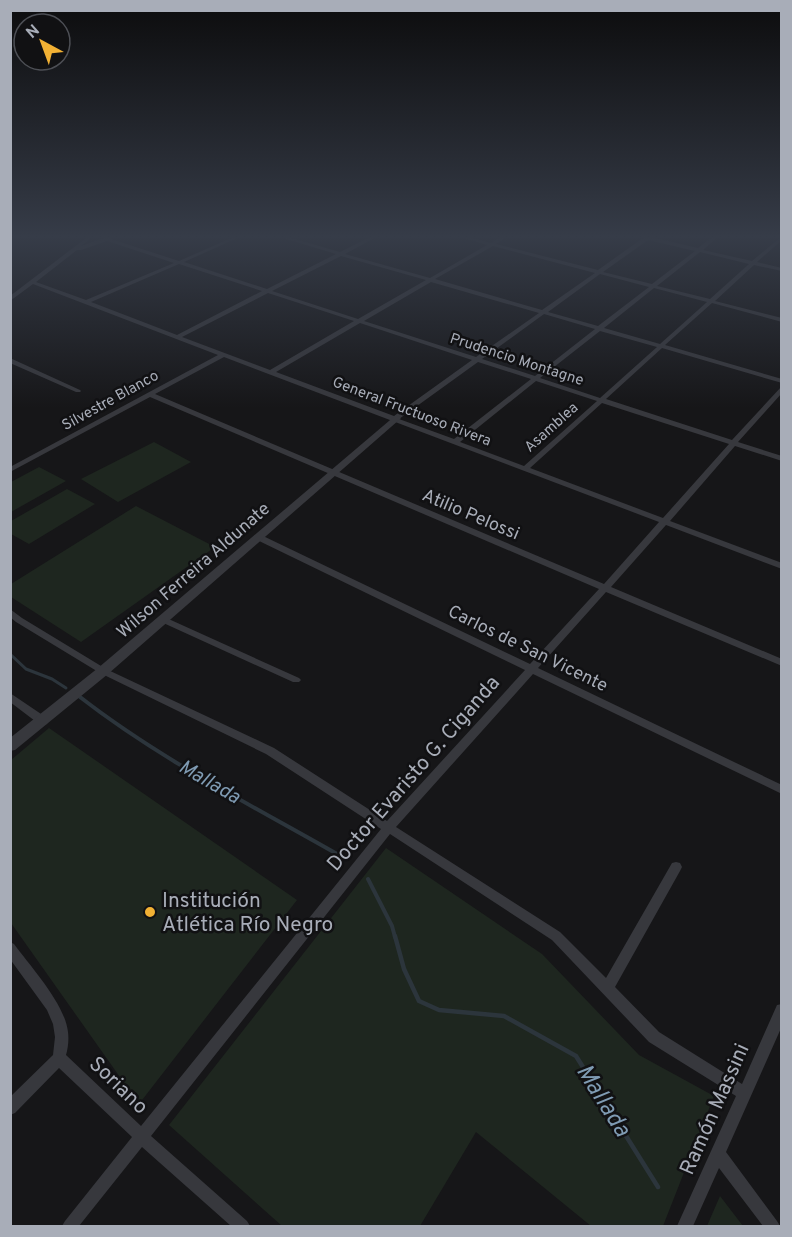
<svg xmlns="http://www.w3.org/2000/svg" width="792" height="1237" viewBox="0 0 792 1237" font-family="Overpass,sans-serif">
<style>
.green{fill:#1e261f}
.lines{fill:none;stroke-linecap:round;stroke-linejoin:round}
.stream-far2{stroke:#2c353c;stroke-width:3}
.stream-far1{stroke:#2c353c;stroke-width:4}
.stream{stroke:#2c353c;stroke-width:4.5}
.minor{fill:#37383d;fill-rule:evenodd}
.tertiary{fill:#37383d;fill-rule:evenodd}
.poi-dot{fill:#f2b134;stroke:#111113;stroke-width:2}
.labels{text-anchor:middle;stroke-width:5;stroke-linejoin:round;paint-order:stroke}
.far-street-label{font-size:15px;fill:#a8adb8;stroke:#111113}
.street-label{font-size:18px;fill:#a8adb8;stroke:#111113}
.water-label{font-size:20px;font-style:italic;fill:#7f9bb3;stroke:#111113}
.near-street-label{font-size:21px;fill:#a8adb8;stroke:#111113}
.near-poi-label{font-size:21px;fill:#a8adb8;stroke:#111113;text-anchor:start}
.near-water-label{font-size:24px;font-style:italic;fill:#7f9bb3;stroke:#111113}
</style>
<rect width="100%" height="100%" fill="#161618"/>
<!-- green -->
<path class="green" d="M154,442l37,20 -73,40 -37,-23z
M39,467l27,14 -55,31v-30z
M67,489l28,15 -66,40 -18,-10v-13z
M136,506l79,41 -134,95 -70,-45v-13z
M49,728l248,172 -158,204 -128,-181v-163z
M386,848l156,106 97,101 75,41 -51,130h-72l-115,-94 -56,94h-138l-113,-101z
M720,1196l23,30h-36z"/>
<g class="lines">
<!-- stream-far2 -->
<path class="stream-far2" d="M10,654l16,15 26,10 14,9"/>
<!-- stream-far1 -->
<path class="stream-far1" d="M80,697c81,63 175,110 264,161
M368,879l24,47 3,11"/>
<!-- stream -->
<path class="stream" d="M395,936l9,33 15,32 20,9 65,6 72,40 82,131"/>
<!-- minor -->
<path class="minor" d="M90,235h5l-14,11 31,-11h7l-8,4 68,22 59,-26h6l-60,27 83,27 69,-35 -63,-19h8l59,17 34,-17h6l-35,19 85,24 57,-33 -33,-10h8l29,8 13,-8h6l-14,9 102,26 45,-32 -10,-3 13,1 7,-1 -2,2 47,11 17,-13h5l-17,15 49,11 30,-25v4l-25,22 25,6v3l-28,-6 -39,36 67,17v4l-70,-19 -47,42 117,34v4l-120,-35 -56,51 126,41 50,-54v7l-44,49 44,14v5l-47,-15 -65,75 112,42v6l-116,-44 -55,62 171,72v7l-176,-74 -68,76 244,117v9l-249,-120 -137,153 164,105 46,46 66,-115 4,-1 4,1 2,4 -2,4 -65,116 44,45 83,52 35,-79 5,-1v22l-56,126 51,69 3,5h-17l-44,-58 -26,58h-16l59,-130 -87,-54 -97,-102 -162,-106 -239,302 96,85 3,5h-19l-89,-79 -63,79h-17l3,-5 67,-84 -73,-69 -44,45 -5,2v-18l43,-42 2,-18 -2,-13 -6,-14 -37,-51v-17l4,2c17,23 51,60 54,88 1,8 0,16 -2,23l75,71 240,-297 -115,-75 -166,-81 -84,-51 -6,-5v-8l12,9 84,51 168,79 113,73 138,-151 -270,-131 -1,-2 1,-2h6l269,129 69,-75 -449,-192 -140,75v-5l208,-112 -185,-71 -23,17v-5zM648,240l47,11 -43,33 -49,-12zM107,241l67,22 -88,37 -50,-18 41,-32h4zM493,246l102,27 -53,37 -107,-31zM700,252l49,12 -39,35 -53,-13zM341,256l85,24 -68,39 -86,-28zM179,264l83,27 -85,44 -86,-33zM600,274l49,13 -51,39 -50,-14zM431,282l108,31 -63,44 -112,-36zM654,288l53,14 -47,42 -56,-16zM268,293l86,28 -84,49 -88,-33zM544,314l51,15 -60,47 -53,-17zM360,323l112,37 -78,56 -118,-44zM600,331l57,16 -57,51 -60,-20zM224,357l435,165 -55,62 -449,-190zM478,362l53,17 -77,60 -55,-20zM536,381l61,20 -73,65 -64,-24zM602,403l127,41 -66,74 -133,-50z
M10,358l70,32 1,1 -1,1h-4l-66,-29z
M162,616l137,62 2,2 -2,2h-6l-134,-61 -2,-2 2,-2z
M10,693l37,25 1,3 -1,3 -4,1 -4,-1 -29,-22z"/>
<!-- tertiary -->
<path class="tertiary" d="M396,415l5,3 -2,2 -291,254 -93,76 -5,1v-13l88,-70z"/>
</g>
<!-- sky -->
<linearGradient id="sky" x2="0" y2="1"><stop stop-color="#0c0c0d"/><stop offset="0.58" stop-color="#363c48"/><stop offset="1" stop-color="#363c48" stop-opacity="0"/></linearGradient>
<rect width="792" height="408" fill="url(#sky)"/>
<!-- markers -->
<circle class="poi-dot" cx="150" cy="912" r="6"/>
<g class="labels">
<!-- far-street labels -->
<g class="far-street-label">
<text transform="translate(517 359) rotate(18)" y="5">Prudencio Montagne</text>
<text transform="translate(110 400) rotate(-29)" y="5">Silvestre Blanco</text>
<text transform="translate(412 411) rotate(21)" y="5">General Fructuoso Rivera</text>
<text transform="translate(551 427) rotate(-42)" y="5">Asamblea</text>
</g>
<!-- street labels -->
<g class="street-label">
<text transform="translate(471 514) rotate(23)" y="6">Atilio Pelossi</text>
<text transform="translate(193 570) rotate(-41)" y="6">Wilson Ferreira Aldunate</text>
<text transform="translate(528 648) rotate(26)" y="6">Carlos de San Vicente</text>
</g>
<!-- water labels -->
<g class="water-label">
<text transform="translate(210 781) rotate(30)" y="7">Mallada</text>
</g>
<!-- near-street labels -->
<g class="near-street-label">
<text transform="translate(413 773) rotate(-49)" y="7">Doctor Evaristo G. Ciganda</text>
<text transform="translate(119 1085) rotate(44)" y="7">Soriano</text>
<text transform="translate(714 1109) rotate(-66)" y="7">Ramón Massini</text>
</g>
<!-- near-poi labels -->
<g class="near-poi-label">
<text x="162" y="907">Institución<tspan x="162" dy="24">Atlética Río Negro</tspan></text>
</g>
<!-- near-water labels -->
<g class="near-water-label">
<text transform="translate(604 1100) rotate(58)" y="8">Mallada</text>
</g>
</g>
<!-- border -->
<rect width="792" height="1237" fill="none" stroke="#a8adb8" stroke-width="24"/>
<!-- north arrow -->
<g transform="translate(42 42) rotate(319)"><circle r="28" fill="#111113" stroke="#4d4f55" stroke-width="1.5"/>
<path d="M0-4.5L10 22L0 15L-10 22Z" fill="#f2b134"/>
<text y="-9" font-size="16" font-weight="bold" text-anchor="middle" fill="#a8adb8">N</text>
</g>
</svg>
